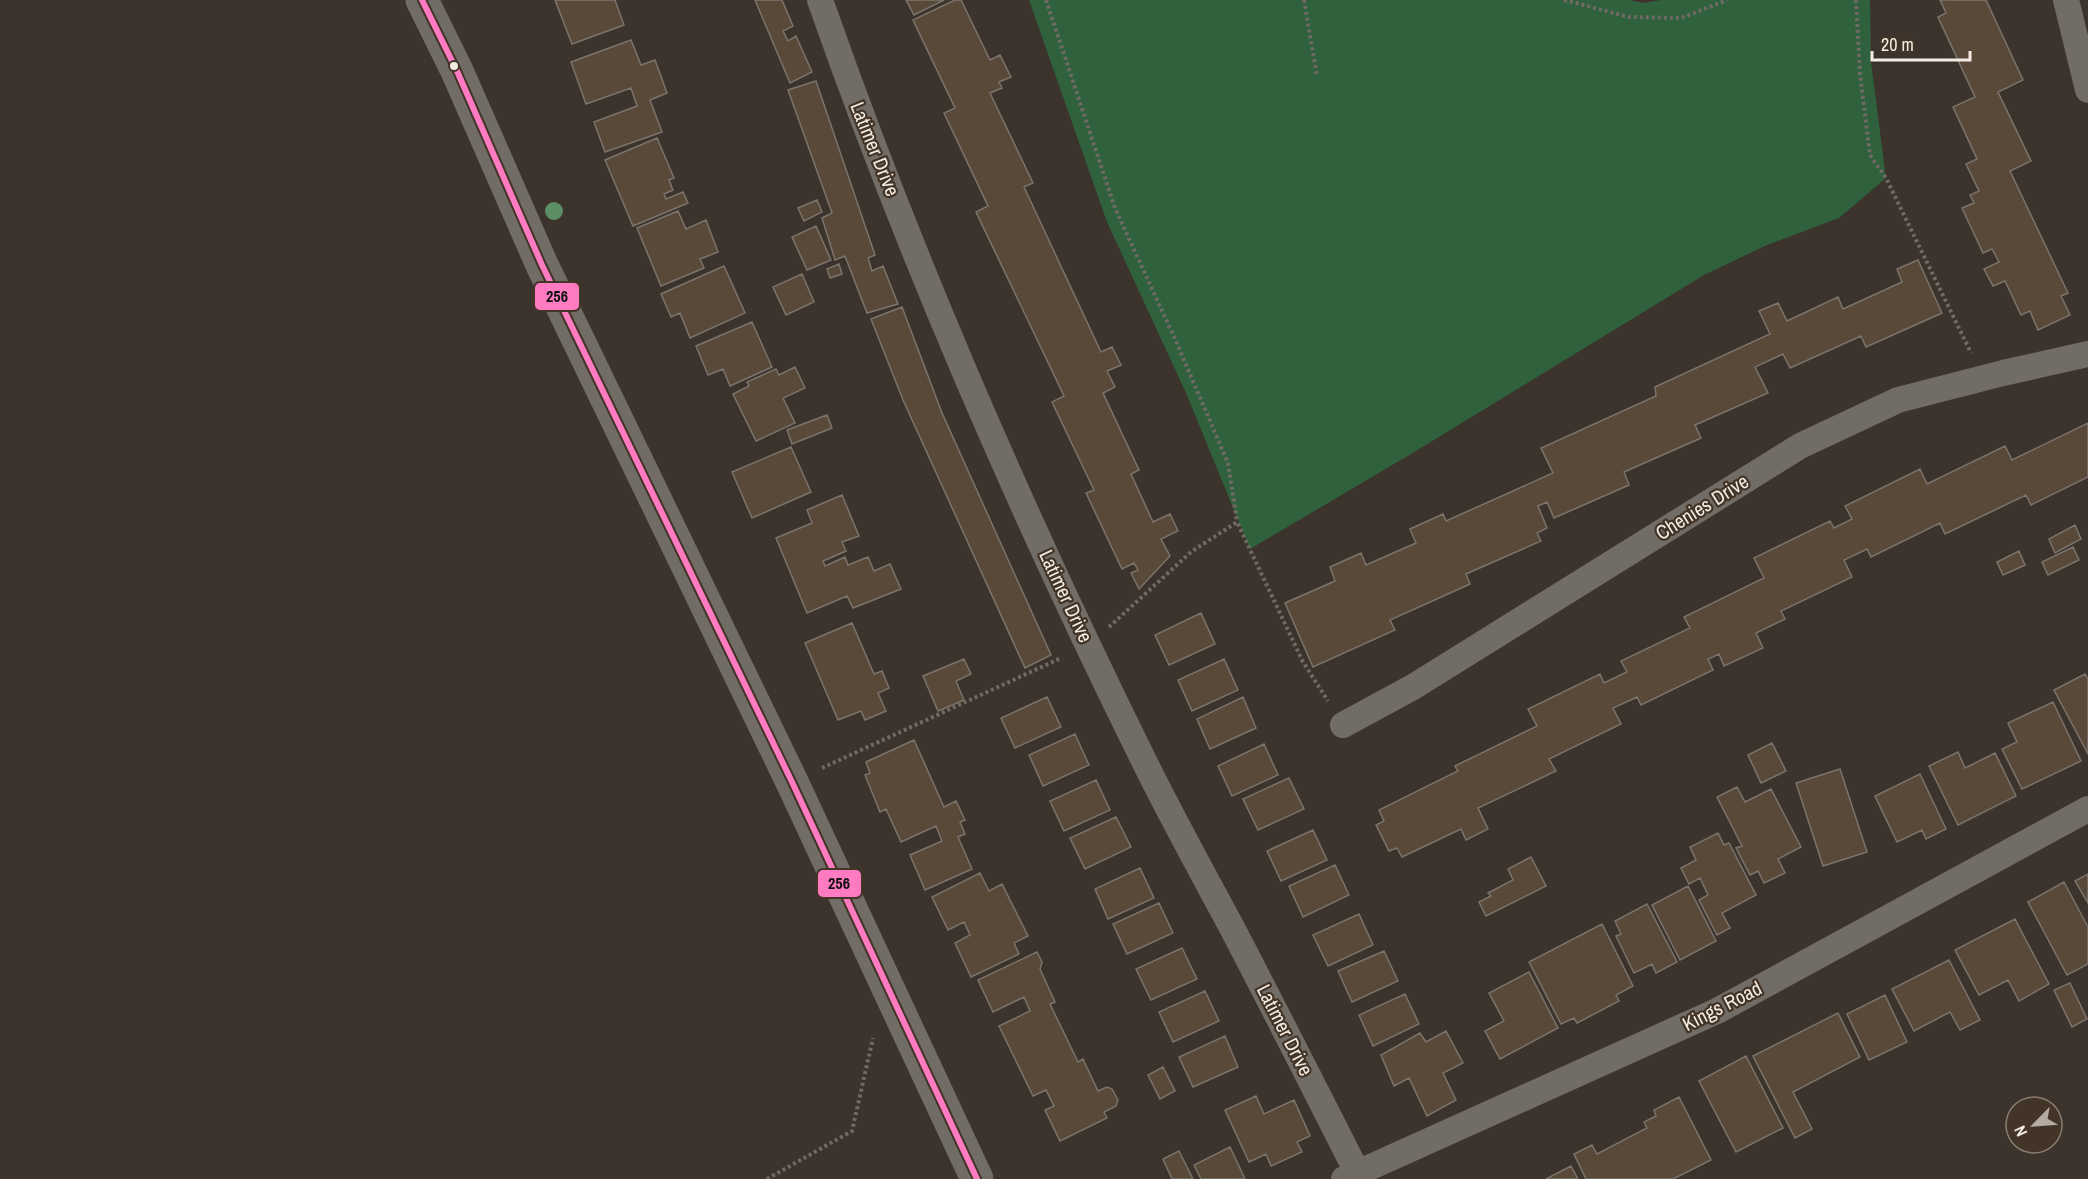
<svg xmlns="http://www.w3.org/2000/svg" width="2088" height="1179" viewBox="0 0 2088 1179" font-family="'Archivo Narrow',sans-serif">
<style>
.green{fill:#2f613d}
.building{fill:#584939;stroke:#7b746d;stroke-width:1.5}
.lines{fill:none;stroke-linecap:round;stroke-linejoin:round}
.path{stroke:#6f6a64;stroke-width:4;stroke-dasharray:3 3;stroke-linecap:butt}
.minor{stroke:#726c66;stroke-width:26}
.tertiary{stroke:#726c66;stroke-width:33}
.bus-1-casing{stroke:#423426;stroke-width:10}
.bus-1{stroke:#fe7ac1;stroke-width:6}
.tree{fill:#5c8f65}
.bus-dot{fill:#f4ebe3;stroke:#423426;stroke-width:2}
.labels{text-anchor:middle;stroke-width:4.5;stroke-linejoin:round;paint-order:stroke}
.street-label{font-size:20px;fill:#f4ebe3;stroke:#423426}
.line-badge{stroke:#423426;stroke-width:2}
.pale-badge-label{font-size:16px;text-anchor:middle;font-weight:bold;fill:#111}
</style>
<rect width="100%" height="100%" fill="#3c342c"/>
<!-- green -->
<path class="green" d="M1029,0h601l12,3 19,-3h209l1,62 15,116 -47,40 -72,27 -63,30 -293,179 -161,95 -64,-156 -79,-171z"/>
<!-- building -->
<path class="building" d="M555,0h60l9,25 -52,19z
M755,0h27l11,26 -10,5 5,10 8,-5 16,36 -22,11z
M906,0h38l-30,15z
M955,0h6l29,60 10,-5 11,22 -12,5 3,6 -12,5 43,90 -9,4 77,165 11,-5 9,18 -14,6 8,16 -12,6 36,77 -8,4 22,48 17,-8 8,17 -17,8 9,17 -31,33 -8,-16 7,-3 -4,-7 -12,6 -36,-76 8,-3 -42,-88 12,-6 -88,-184 12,-6 -44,-93 11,-5 -42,-88z
M1940,0h46l37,80 -25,12 33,69 -21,10 58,122 -7,3 9,19 -32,15 -8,-19 -9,4 -16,-34 -12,5 -9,-17 15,-7 -7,-13 -9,4 -21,-45 12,-5 -4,-8 9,-4 -13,-27 11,-5 -24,-52 22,-10 -37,-80 8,-4z
M631,40l10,25 14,-5 12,33 -17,7 12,32 -57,20 -11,-30 43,-16 -6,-18 -45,16 -15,-42z
M816,81l59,174 -7,3 4,13 11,-5 15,38 -31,9 -22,-57 -10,4 -13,-42 10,-5 -44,-123z
M657,138l17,40 -5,2 4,10 -9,4 2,5 17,-7 5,11 -55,23 -28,-66z
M817,200l5,12 -18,9 -6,-13z
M678,211l8,18 20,-9 12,32 -18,7 4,9 -43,18 -24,-58z
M816,226l15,34 -24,10 -15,-33z
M1918,260l24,53 -76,34 -5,-11 -71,32 -7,-14 -28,13 13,26 -73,32 6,13 -77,34 5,13 -75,33 -7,-16 -9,4 9,22 -10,5 4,8 -75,33 4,10 -80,36 5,10 -82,37 -28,-64 50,-22 -5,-14 31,-14 5,12 50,-22 -6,-14 33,-15 3,7 107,-48 -12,-25 115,-52 -1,-9 115,-53 -11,-23 19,-8 9,18 51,-24 5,12 59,-27 -5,-13z
M839,264l3,10 -12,4 -3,-9z
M724,266l21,47 -55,25 -10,-25 -9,4 -10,-23z
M802,274l12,28 -28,13 -13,-28z
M902,307l40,106 109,242 -26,13 -122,-268 -32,-81z
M752,322l20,45 -42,19 -7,-17 -15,6 -12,-29z
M795,367l10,21 -22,10 12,25 -39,18 -23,-47 16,-8 -2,-4 29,-13 3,6z
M827,415l5,13 -40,16 -5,-14z
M2088,423v54l-57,28 -5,-10 -81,39 -5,-11 -69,34 -4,-8 -23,11 8,17 -71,34 4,8 -29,14 7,15 -39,18 -5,-12 -11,5 5,11 -72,35 -4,-8 -24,11 8,16 -72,35 7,12 -78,37 10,21 -22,11 -5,-11 -59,28 -5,-9 -8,3 -13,-26 8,-4 -5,-11 79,-39 -3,-5 82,-40 -9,-17 72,-35 4,9 23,-11 -6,-11 69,-33 -6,-11 80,-39 -10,-20 76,-37 4,7 18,-9 -7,-13 75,-37 7,15 78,-38 7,14z
M791,447l20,45 -59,26 -20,-46z
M842,495l17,41 -17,6 4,9 -23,10 2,5 20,-9 3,8 20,-8 6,14 16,-7 11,25 -48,19 -6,-12 -40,17 -31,-75 36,-15 -5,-13z
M2075,525l6,14 -26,14 -6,-14z
M2073,547l6,13 -31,15 -6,-13z
M2019,551l6,14 -22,10 -6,-13z
M1201,613l14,31 -46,21 -14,-30z
M852,623l22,51 8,-3 7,17 -11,5 8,18 -21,9 -4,-9 -23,9 -33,-77z
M964,659l7,15 -15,7 8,19 -26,11 -15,-35z
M1224,659l14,31 -46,21 -14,-31z
M2085,674l3,5v75l-34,-64z
M1047,697l14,30 -46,21 -14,-30z
M1243,697l13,31 -46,21 -13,-30z
M2053,702l28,59 -59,28 -20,-40 15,-7 -9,-19z
M1075,734l14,31 -46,21 -14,-31z
M914,740l30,67 12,-6 9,19 -5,2 5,12 -7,3 14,32 -47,21 -15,-35 32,-14 -6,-15 -35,16 -15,-33 -6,3 -15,-37 5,-2 -4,-11z
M1772,743l14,28 -25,12 -13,-28z
M1264,744l14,31 -46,21 -14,-30z
M1958,752l7,16 30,-15 21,43 -58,29 -29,-59z
M1840,769l27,83 -44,14 -27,-83z
M1920,774l26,55 -20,10 -4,-9 -25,12 -22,-46z
M1289,778l15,31 -46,21 -15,-31z
M1096,780l14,30 -46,21 -14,-30z
M1737,787l8,15 26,-13 30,58 -23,12 7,14 -21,10 -6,-12 -8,4 -14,-27 6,-2 -25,-49z
M1116,817l15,30 -46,22 -15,-31z
M1313,830l14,30 -46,21 -14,-30z
M1718,833l6,12 5,-2 27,52 -34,18 8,15 -13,7 -18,-35 9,-5 -8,-17 -11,6 -8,-16 15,-8 -6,-13z
M1531,857l15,29 -60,30 -7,-14 12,-6 -3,-3 25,-13 -5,-11z
M1335,865l14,30 -46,22 -14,-31z
M1140,868l14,30 -46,21 -13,-30z
M980,873l9,18 13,-7 26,52 -14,7 5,11 -48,23 -16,-34 15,-8 -6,-13 -16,8 -16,-33z
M2088,874v29l-13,-22z
M2064,882l24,45v37l-21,11 -39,-73z
M1688,886l28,55 -36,19 -28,-55z
M1159,903l14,30 -46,21 -14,-30z
M1647,904l30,58 -21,11 -4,-9 -18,9 -18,-37 5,-2 -6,-13z
M1359,914l14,31 -45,21 -15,-31z
M2015,919l34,65 -30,17 -11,-21 -29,15 -24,-45z
M1602,924l31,62 -17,9 3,6 -42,22 -3,-5 -13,6 -32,-62z
M1182,948l15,31 -46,21 -15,-31z
M1384,951l14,30 -46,21 -14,-31z
M1037,952l5,10 -2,7 15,33 -5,2 28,58 5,-3 15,32 9,-4 5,2 6,11 -2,6 -12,6 3,6 -47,23 -15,-31 9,-4 -8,-16 -13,6 -34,-70 31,-15 -6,-14 -31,15 -15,-32z
M1949,960l31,60 -20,10 -10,-18 -36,19 -22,-42z
M1529,972l29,56 -58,31 -15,-28 19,-10 -15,-28z
M2070,983l17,36 -15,8 -18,-37z
M1205,991l14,30 -46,21 -14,-30z
M1405,994l14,30 -46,22 -14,-31z
M1885,995l22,47 -38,18 -22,-46z
M1838,1013l22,44 -67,35 19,37 -17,9 -42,-82z
M1446,1031l17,32 -20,10 13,27 -29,16 -18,-38 -15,8 -13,-31 39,-22 6,9z
M1225,1036l13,31 -45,20 -14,-30z
M1746,1056l37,72 -47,24 -37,-71z
M1163,1067l12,24 -15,8 -12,-24z
M1256,1096l8,18 30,-14 16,36 -13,6 5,10 -31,14 -5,-12 -17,8 -24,-52z
M1679,1097l32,63 -38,19h-87l-12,-25 18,-9 5,9 50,-26 -3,-6 12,-6 -2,-6z
M1230,1147l15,32h-44l-7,-14z
M1179,1151l14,28h-21l-9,-20z
M1571,1166l7,13h-32z"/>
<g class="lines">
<!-- path -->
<path class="path" d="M1046,0l69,208 60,131 53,124 9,58
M1304,0l13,76
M1564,0l65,17 52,1 46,-18
M1856,0l4,74 10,81 16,23 85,175
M1109,627l82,-75 46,-30 66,140 25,39
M822,768l239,-110
M767,1179l85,-48 21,-93"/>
<!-- minor -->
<path class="minor" d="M820,0c92,263 204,519 328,769 26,52 54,103 82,155 43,82 85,165 127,248
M2066,0l22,90
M1343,725l70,-38 387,-241 98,-46 105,-27 85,-19
M1344,1179l373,-168 371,-202"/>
<!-- tertiary -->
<path class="tertiary" d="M422,0l35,71 85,194 250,517 185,397"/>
<defs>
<path id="bus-1" d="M422,0l35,71 85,194 250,517 185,397"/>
</defs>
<!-- bus-1 casing -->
<use href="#bus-1" class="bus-1-casing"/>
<!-- bus-1 -->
<use href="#bus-1" class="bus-1"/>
</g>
<!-- trees -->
<circle class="tree" cx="554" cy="211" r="9"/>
<!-- markers -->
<circle class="bus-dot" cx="454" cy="66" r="5"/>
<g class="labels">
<!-- street labels -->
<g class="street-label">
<text transform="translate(875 149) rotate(68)" y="7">Latimer Drive</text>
<text transform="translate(1702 507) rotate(-32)" y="7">Chenies Drive</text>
<text transform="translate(1066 596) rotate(65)" y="7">Latimer Drive</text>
<text transform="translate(1722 1006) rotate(-27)" y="7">Kings Road</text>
<text transform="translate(1285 1030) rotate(63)" y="7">Latimer Drive</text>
</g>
</g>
<g class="line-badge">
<rect x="534" y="282" width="46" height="29" rx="6" fill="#fe7ac1"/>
<rect x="817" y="869" width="45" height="29" rx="6" fill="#fe7ac1"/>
</g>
<g class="pale-badge-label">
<text x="557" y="302">256</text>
<text x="839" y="889">256</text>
</g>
<!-- north arrow -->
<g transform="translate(2034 1125) rotate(245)"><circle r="28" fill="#423426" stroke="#897d72" stroke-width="1.5"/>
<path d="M0-4.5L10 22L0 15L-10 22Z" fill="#b4aba3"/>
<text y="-9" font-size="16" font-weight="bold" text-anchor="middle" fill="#f4ebe3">N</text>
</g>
<!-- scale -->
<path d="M1872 51v9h98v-9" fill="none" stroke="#f4ebe3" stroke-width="3"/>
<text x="1881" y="51" font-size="18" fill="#f4ebe3" stroke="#423426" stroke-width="4.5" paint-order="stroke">20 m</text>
</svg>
